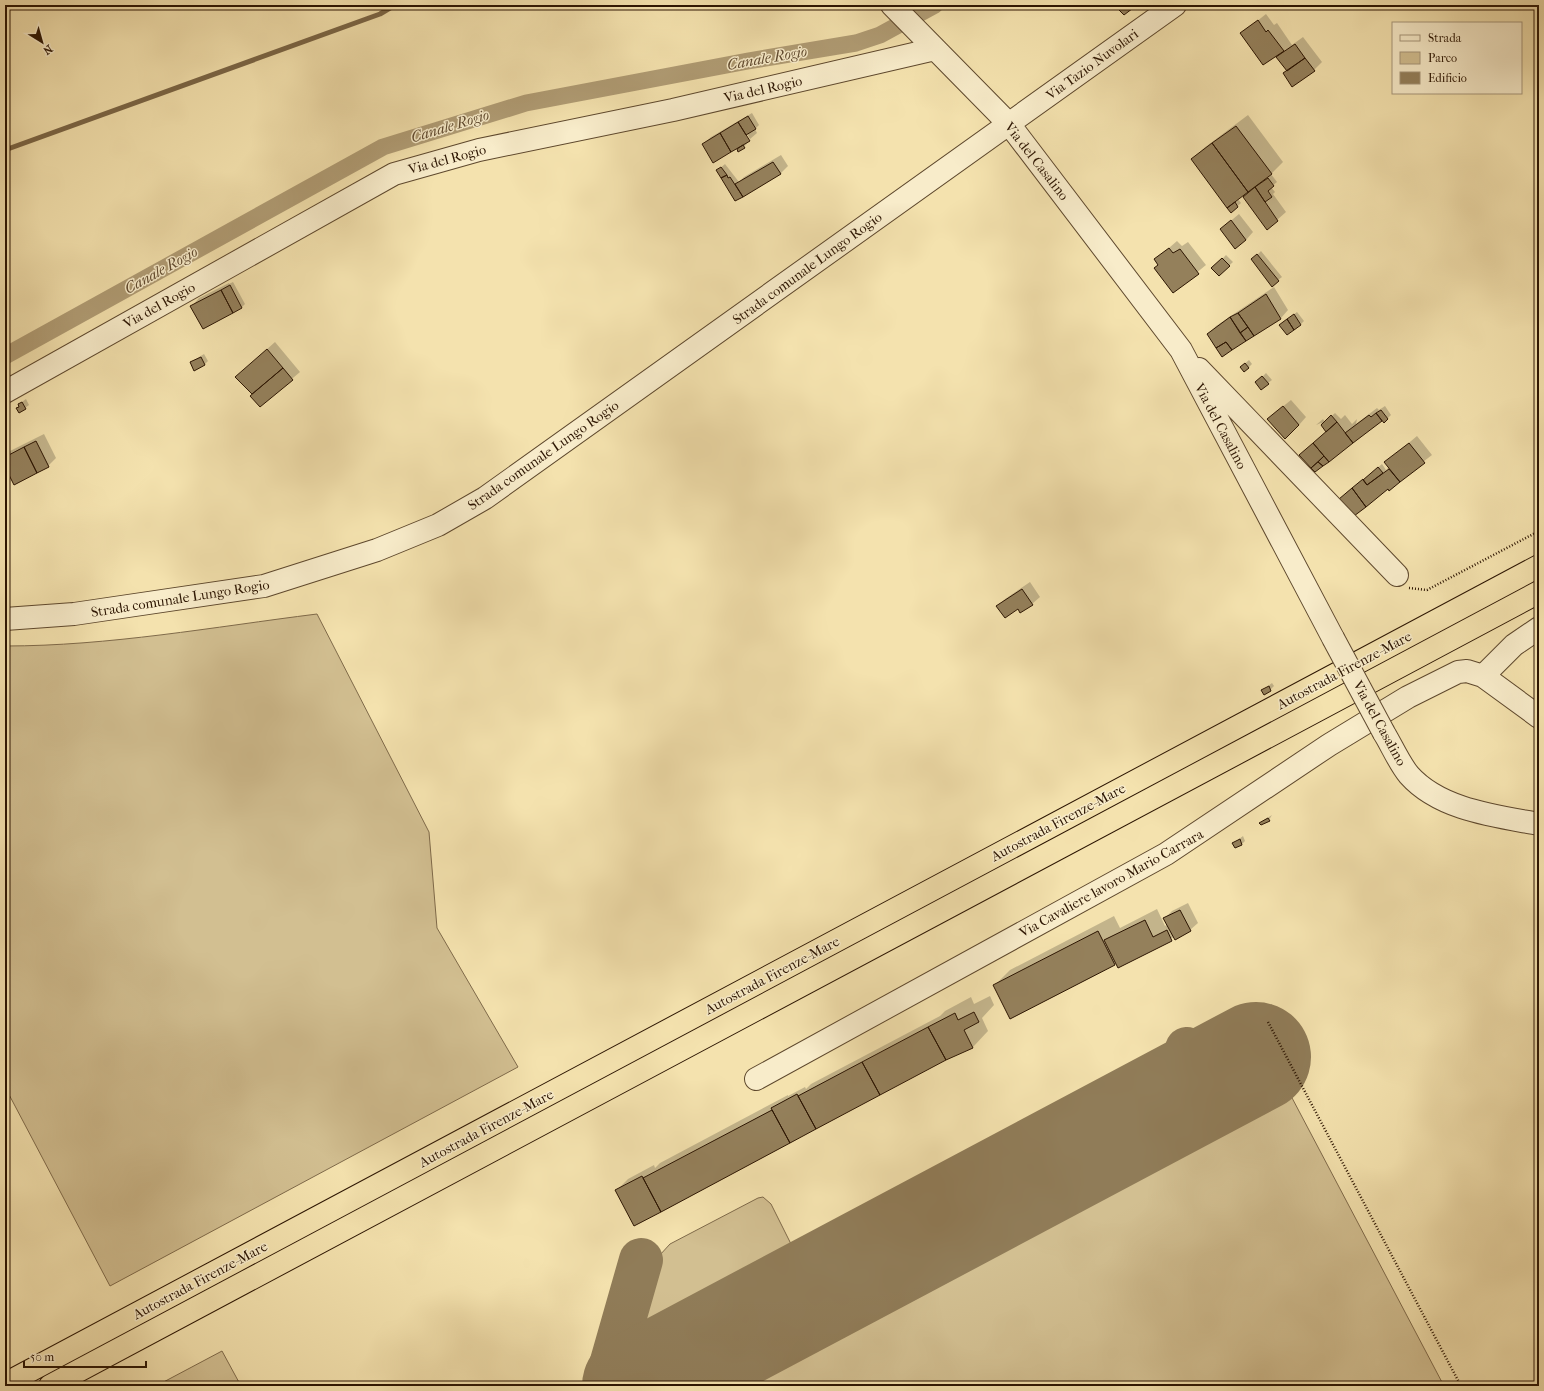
<svg xmlns="http://www.w3.org/2000/svg" width="1544" height="1391" viewBox="0 0 1544 1391" font-family="'IM FELL French Canon',serif">
<style>
.green{fill:#d2bf91;stroke:#7f6a4a}
.shadow{fill:#0003}
.lines{fill:none;stroke-linecap:round;stroke-linejoin:round}
.stream{stroke:#7b6646;stroke-width:5}
.canal{stroke:#b09c74;stroke-width:17}
.taxiway{stroke:#907c58;stroke-width:44}
.runway{stroke:#907c58;stroke-width:110}
.building{fill:#94805b;stroke:#2c1502}
.minor-casing{stroke:#5e482d;stroke-width:24}
.highway-casing{stroke:#2c1502;stroke-width:24}
.path{stroke:#2c1502;stroke-width:2.5;stroke-dasharray:1 2;stroke-linecap:butt}
.minor{stroke:#f8ecca;stroke-width:22}
.highway{stroke:#f4e2ae;stroke-width:22}
.minor-bridge-casing{stroke:#5e482d;stroke-width:24;stroke-linecap:butt}
.minor-bridge{stroke:#f8ecca;stroke-width:22}
.labels{text-anchor:middle;stroke-width:3;stroke-linejoin:round;paint-order:stroke}
.street-label{font-size:14px;fill:#2c1502;stroke:#f8ecca}
.water-label{font-size:15px;font-style:italic;fill:#614b30;stroke:#f8ecca}
</style>
<rect width="100%" height="100%" fill="#f4e2ae"/>
<filter id="stains"><feTurbulence type="fractalNoise" baseFrequency=".005" numOctaves="4"/><feColorMatrix values="0 0 0 0 .2 0 0 0 0 .09 0 0 0 0 .02 0 0 0 .5 -.17"/></filter>
<radialGradient id="worn" r=".72"><stop offset=".6" stop-color="#630" stop-opacity="0"/><stop offset="1" stop-color="#630" stop-opacity=".3"/></radialGradient>
<!-- green -->
<path class="green" d="M317,614l112,218 8,96 81,139 -408,219 -105,-199v-441c104,0 208,-19 312,-32z
M1281,1077l163,309h-743z
M763,1197l8,7 33,66 -160,85 -9,2 -5,-2 -1,-6 2,-9 28,-84 11,-12 88,-46z
M222,1351l19,35h-85z"/>
<!-- shadow -->
<path class="shadow" d="M1266,14l8,11 3,-2 15,22 11,-8 19,25 -8,8 -27,1 -11,-16 -34,-22z
M752,113l7,12 -4,4 2,4 -7,6 -5,-9 3,10h2l-6,7 -5,3 2,-4 -38,-2 8,-7z
M1248,115l35,47 -12,12 6,8 -6,5 4,5 -2,2 13,18 -19,17 -24,-34 -5,4 3,4 -10,9 -39,-53 12,-11z
M781,155l7,11 -8,8 -44,26 -18,-30 7,-6 14,18 5,-5z
M1239,214l14,18 -7,8 -25,-11z
M1177,241l5,5 6,-4 18,23 -33,27 -18,-32z
M1261,251l21,26 -4,3 -22,-24z
M1226,255l7,7 -14,13 -6,-7z
M233,282l12,22 -4,4 -49,-2 7,-8 30,-15v1z
M1274,287l14,23 -7,8 -28,17 -45,-1 8,-8z
M1297,312l7,9 -3,3 -17,-2z
M275,342l25,30 -40,34 -7,-12 -17,-17z
M204,354l4,7 -3,3 -14,-2z
M1249,360l3,4 -7,7 -4,-4z
M1266,373l6,7 -4,3 -8,-4z
M26,399l3,6 -4,3h-7l1,-4z
M1291,400l15,17 -7,8 -23,-13z
M1385,406l6,9 -4,4h-4l-68,52 -3,-4 15,-36 -6,-8 -5,2 7,-6 2,3 10,-9 6,6 4,-4 7,9 5,-5 -1,5 21,-16 2,2z
M44,434l12,24 -8,8 -43,-1v-9l5,-5z
M1417,436l15,19 -77,59 -15,-15 42,-35 4,6 3,-3 -3,-5z
M1030,582l10,15 -8,7 -14,4 -20,-2 7,-7z
M1272,683l2,3 -4,4h-7z
M1272,815l-3,5 -8,4 3,-4z
M1243,836l2,5 -3,3 -8,-1z
M1188,903l10,20 -8,7 -76,34 -120,22 16,-16 104,-54 6,12 37,-19 8,17 3,-2 -3,-6 7,-7z
M990,996l4,9 -12,13 6,13 -15,16 -28,12 -285,152 -44,-20 12,-12 26,-14 1,3 5,-5 128,-68v1l17,-9 1,2 5,-5 129,-68 5,-5 26,-14 3,7z"/>
<g class="lines">
<!-- stream -->
<path class="stream" d="M5,150l375,-136 15,-9"/>
<!-- canal -->
<path class="canal" d="M5,356l378,-209 143,-44 222,-42 108,-18 24,-8 55,-30"/>
<!-- taxiway -->
<path class="taxiway" d="M1187,1049l18,36
M617,1347c8,25 18,27 43,27
M605,1386l36,-126"/>
<!-- runway -->
<path class="runway" d="M637,1386l619,-329"/>
</g>
<!-- building -->
<path class="building" d="M1114,5h23l-13,10z
M1258,20l8,12 2,-2 16,21 -21,14 -23,-32z
M1295,44l10,14 -18,13 -11,-14z
M1305,58l10,13 -23,16 -9,-14z
M748,116l8,13 -10,6 -8,-13z
M738,122l12,19 -19,11 -11,-19z
M1236,126l36,48 -24,18 -36,-49z
M720,133l11,19 -18,11 -11,-19z
M1212,143l36,49 -21,16 -36,-49z
M743,145l2,3 -7,4 -1,-3z
M773,162l8,12 -38,23 -8,-13z
M721,167l6,8 -6,3 -5,-8z
M727,175l1,3 2,-1 13,20 -8,4 -14,-23z
M1268,178l6,8 -6,5 4,6 -7,5 -10,-15z
M1255,187l23,34 -11,9 -24,-33z
M1235,202l3,5 -7,6 -4,-5z
M1231,220l15,20 -11,9 -15,-20z
M1169,248l4,5 7,-4 19,25 -26,19 -19,-25 4,-3 -4,-6z
M1257,254l22,27 -7,6 -21,-28z
M1222,258l8,8 -11,10 -8,-8z
M230,285l12,23 -9,5 -12,-23z
M221,290l12,23 -30,16 -13,-23z
M1266,294l15,25 -27,17 -16,-23z
M1238,313l10,14 -8,6 -10,-16z
M1294,314l7,11 -7,5 -7,-11z
M1230,317l16,24 -14,9 -6,-8 -10,6 -9,-14z
M1287,319l7,11 -7,5 -8,-10z
M1248,327l6,9 -8,5 -6,-8z
M1226,342l6,8 -10,7 -6,-9z
M267,349l16,19 -31,26 -17,-17z
M201,357l4,8 -11,6 -4,-9z
M1245,363l4,5 -5,4 -4,-5z
M283,368l10,12 -33,27 -10,-11z
M1262,376l7,8 -8,6 -6,-8z
M22,402l4,7 -7,4 -3,-5 3,-1 -1,-3z
M1283,406l16,19 -14,14 -18,-20z
M1381,410l7,9 -4,4 -8,-10z
M1376,413l6,8 -29,22 -8,-10 24,-18 2,2z
M1331,415l6,7 -11,10 -5,-7z
M1337,422l16,21 -24,19 -16,-19z
M36,441l13,26 -12,6 -13,-26z
M1313,443l11,13 -13,12 -12,-13z
M1409,443l16,20 -25,19 -16,-20z
M24,447l13,26 -23,12 -9,-18v-10z
M1324,456l5,6 -6,4 -5,-4z
M1318,462l5,4 -8,6 -4,-4z
M1378,467l5,6 -16,12 -4,-5z
M1389,469l11,13 -11,9 -1,-2 -22,18 -14,-19 11,-9 4,6z
M1352,488l14,19 -12,9 -15,-17z
M1022,589l11,16 -13,8 -2,-4 -13,9 -9,-12z
M1269,686l2,5 -7,4 -3,-5z
M1268,818l2,3 -9,4 -2,-2z
M1240,839l2,6 -7,3 -3,-5z
M1180,910l11,21 -16,9 -12,-22z
M1145,920l8,17 14,-7 5,11 -54,27 -14,-28z
M1098,931l17,34 -105,54 -17,-34z
M974,1012l5,10 -15,8 9,18 -27,12 -18,-33 27,-14 3,7z
M928,1027l18,33 -66,35 -18,-33z
M862,1062l18,33 -64,34 -18,-33z
M797,1094l19,35 -26,14 -19,-35z
M772,1110l18,33 -129,69 -18,-34z
M642,1176l19,36 -27,14 -19,-36z"/>
<g class="lines">
<defs>
<path id="minor" d="M892,5l117,119 172,226 152,288
M1199,369l198,206
M5,392l389,-218 85,-24 194,-40 262,-61
M5,619l69,-5 190,-28 113,-36 61,-25 47,-27 690,-493
M1483,676l31,-31 25,-17
M1384,733c8,13 15,30 25,42 31,35 87,41 130,49
M756,1079l410,-225 163,-109 79,-48 50,-25 9,-1 16,5 56,41"/>
<path id="highway" d="M5,1384l1534,-818
M50,1386l1489,-794"/>
</defs>
<!-- minor casing -->
<use href="#minor" class="minor-casing"/>
<!-- highway casing -->
<use href="#highway" class="highway-casing"/>
<!-- path -->
<path class="path" d="M1409,588l18,2 112,-59
M1268,1022l193,364"/>
<!-- minor -->
<use href="#minor" class="minor"/>
<!-- highway -->
<use href="#highway" class="highway"/>
<defs>
<path id="minor-bridge" d="M1333,638l51,95"/>
</defs>
<!-- minor-bridge casing -->
<use href="#minor-bridge" class="minor-bridge-casing"/>
<!-- minor-bridge -->
<use href="#minor-bridge" class="minor-bridge"/>
</g>
<g class="labels">
<!-- street labels -->
<g class="street-label">
<text transform="translate(1092 64) rotate(-36)" y="5">Via Tazio Nuvolari</text>
<text transform="translate(763 89) rotate(-13)" y="5">Via del Rogio</text>
<text transform="translate(447 159) rotate(-15)" y="5">Via del Rogio</text>
<text transform="translate(1037 161) rotate(52)" y="5">Via del Casalino</text>
<text transform="translate(807 268) rotate(-36)" y="5">Strada comunale Lungo Rogio</text>
<text transform="translate(159 305) rotate(-29)" y="5">Via del Rogio</text>
<text transform="translate(1221 426) rotate(62)" y="5">Via del Casalino</text>
<text transform="translate(543 455) rotate(-35)" y="5">Strada comunale Lungo Rogio</text>
<text transform="translate(180 598) rotate(-9)" y="5">Strada comunale Lungo Rogio</text>
<text transform="translate(1344 670) rotate(-28)" y="5">Autostrada Firenze-Mare</text>
<text transform="translate(1380 723) rotate(61)" y="5">Via del Casalino</text>
<text transform="translate(1058 822) rotate(-28)" y="5">Autostrada Firenze-Mare</text>
<text transform="translate(1111 883) rotate(-29)" y="5">Via Cavaliere lavoro Mario Carrara</text>
<text transform="translate(772 975) rotate(-28)" y="5">Autostrada Firenze-Mare</text>
<text transform="translate(486 1128) rotate(-28)" y="5">Autostrada Firenze-Mare</text>
<text transform="translate(200 1280) rotate(-28)" y="5">Autostrada Firenze-Mare</text>
</g>
<!-- water labels -->
<g class="water-label">
<text transform="translate(767 58) rotate(-10)" y="5">Canale Rogio</text>
<text transform="translate(450 126) rotate(-17)" y="5">Canale Rogio</text>
<text transform="translate(161 270) rotate(-29)" y="5">Canale Rogio</text>
</g>
</g>
<!-- margin -->
<rect width="1544" height="1391" fill="none" stroke="#f4e2ae" stroke-width="20"/>
<rect x="6" y="6" width="1532" height="1379" fill="none" stroke="#2c1502" stroke-width="2"/>
<rect x="10" y="10" width="1524" height="1371" fill="none" stroke="#2c1502"/>
<!-- legend -->
<rect x="1392" y="22" width="130" height="72" fill="#f8ecca" stroke="#a6967a"/>
<rect x="1400" y="35" width="20" height="6" fill="#f8ecca" stroke="#a6967a"/>
<text x="1428" y="42" font-size="12" fill="#2c1502">Strada</text>
<rect x="1400" y="52" width="20" height="12" fill="#d2bf91" stroke="#a6967a"/>
<text x="1428" y="62" font-size="12" fill="#2c1502">Parco</text>
<rect x="1400" y="72" width="20" height="12" fill="#94805b" stroke="#a6967a"/>
<text x="1428" y="82" font-size="12" fill="#2c1502">Edificio</text>
<!-- north arrow -->
<g transform="translate(42 42) rotate(143)" stroke="#f8ecca" stroke-width="3" paint-order="stroke">
<path d="M0-3L7 15L0 10L-7 15Z" fill="#2c1502"/>
<text y="-6" font-size="11" font-weight="bold" text-anchor="middle" fill="#2c1502">N</text>
</g>
<!-- scale -->
<path d="M24 1361v6h122v-6" fill="none" stroke="#2c1502" stroke-width="2"/>
<text x="30" y="1361" font-size="12" fill="#2c1502" stroke="#f8ecca" stroke-width="3" paint-order="stroke">50 m</text>
<rect width="100%" height="100%" filter="url(#stains)"/>
<rect width="100%" height="100%" fill="url(#worn)"/>
</svg>
